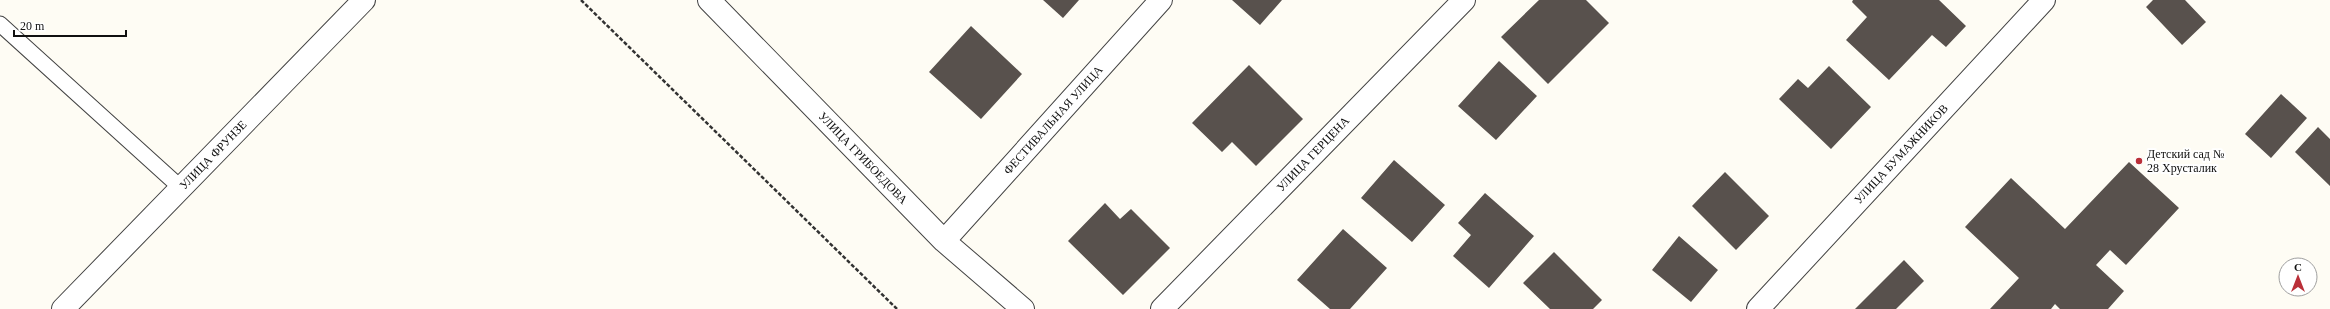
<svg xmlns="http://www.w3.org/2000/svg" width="2330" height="309" viewBox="0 0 2330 309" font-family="Georgia,serif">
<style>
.building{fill:#58514d}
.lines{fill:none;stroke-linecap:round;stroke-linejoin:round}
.service-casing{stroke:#434343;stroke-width:17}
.minor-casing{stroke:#434343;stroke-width:24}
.path{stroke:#323232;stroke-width:2.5;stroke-dasharray:4 2;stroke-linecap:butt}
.service{stroke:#fff;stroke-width:15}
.minor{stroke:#fff;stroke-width:22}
.poi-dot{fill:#ba2f38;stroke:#fff;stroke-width:1.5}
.labels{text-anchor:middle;stroke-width:4;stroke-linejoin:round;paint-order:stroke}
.street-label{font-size:12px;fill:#101010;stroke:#fff}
.poi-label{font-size:12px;fill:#101010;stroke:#fff;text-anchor:start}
</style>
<rect width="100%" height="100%" fill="#fefcf4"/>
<!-- building -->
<path class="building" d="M1043,0h36l-16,18z
M1232,0h50l-22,25z
M1539,0h47l23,23 -61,61 -47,-47z
M1853,0h86l27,26 -20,21 -14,-12 -43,45 -43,-40 21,-23 -15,-15z
M2153,0h32l21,22 -24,23 -36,-38z
M971,26l51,48 -41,45 -52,-47z
M1499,61l38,35 -41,44 -38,-34z
M1249,65l54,54 -47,47 -24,-24 -10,10 -30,-29z
M1829,66l42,41 -40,42 -52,-50 19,-20 10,9z
M2281,94l26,24 -36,40 -26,-24z
M2318,127l12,12v47l-35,-34z
M1394,160l51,45 -33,37 -51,-44z
M2129,162l50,46 -53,57 -16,-15 -14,15 28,26 -16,18h-48l-5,-5 -4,5h-61l29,-31 -54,-51 46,-49 54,51z
M1725,172l44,44 -33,34 -44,-44z
M1485,193l49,43 -45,52 -36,-32 18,-21 -13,-12z
M1105,203l15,16 11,-10 39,39 -47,47 -55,-54z
M1343,229l44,39 -37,41h-20l-33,-29z
M1679,236l39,34 -27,32 -39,-32z
M1554,252l48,48 -9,9h-43l-27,-26z
M1904,260l20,21 -28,28h-41z"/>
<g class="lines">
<defs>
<path id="service" d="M0,24l181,164"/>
<path id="minor" d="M709,0l235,241 79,68
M944,241l217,-241
M63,309l301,-309
M1162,309l302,-309
M1758,309l286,-309"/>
</defs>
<!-- service casing -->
<use href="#service" class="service-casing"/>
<!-- minor casing -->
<use href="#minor" class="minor-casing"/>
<!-- path -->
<path class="path" d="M581,0l316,309"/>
<!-- service -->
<use href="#service" class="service"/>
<!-- minor -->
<use href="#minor" class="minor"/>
</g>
<!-- markers -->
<circle class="poi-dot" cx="2139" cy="161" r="4"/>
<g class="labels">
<!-- street labels -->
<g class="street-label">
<text transform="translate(1053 120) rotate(-48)" y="4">ФЕСТИВАЛЬНАЯ УЛИЦА</text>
<text transform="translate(1313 154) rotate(-46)" y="4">УЛИЦА ГЕРЦЕНА</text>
<text transform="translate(1901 154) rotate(-47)" y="4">УЛИЦА БУМАЖНИКОВ</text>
<text transform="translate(213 155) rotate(-46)" y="4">УЛИЦА ФРУНЗЕ</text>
<text transform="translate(863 158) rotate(46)" y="4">УЛИЦА ГРИБОЕДОВА</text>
</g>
<!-- poi labels -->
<g class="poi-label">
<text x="2147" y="158">Детский сад №<tspan x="2147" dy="14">28 Хрусталик</tspan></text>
</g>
</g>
<!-- north arrow -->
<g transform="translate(2298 277)"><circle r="19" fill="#ffffff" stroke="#9f9f9f"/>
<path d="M0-3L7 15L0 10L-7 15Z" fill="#ba2f38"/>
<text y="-6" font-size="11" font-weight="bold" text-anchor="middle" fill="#101010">С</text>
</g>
<!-- scale -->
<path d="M14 30v6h112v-6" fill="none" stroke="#101010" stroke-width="2"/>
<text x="20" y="30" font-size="12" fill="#101010" stroke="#ffffff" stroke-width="3" paint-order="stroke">20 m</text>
</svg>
